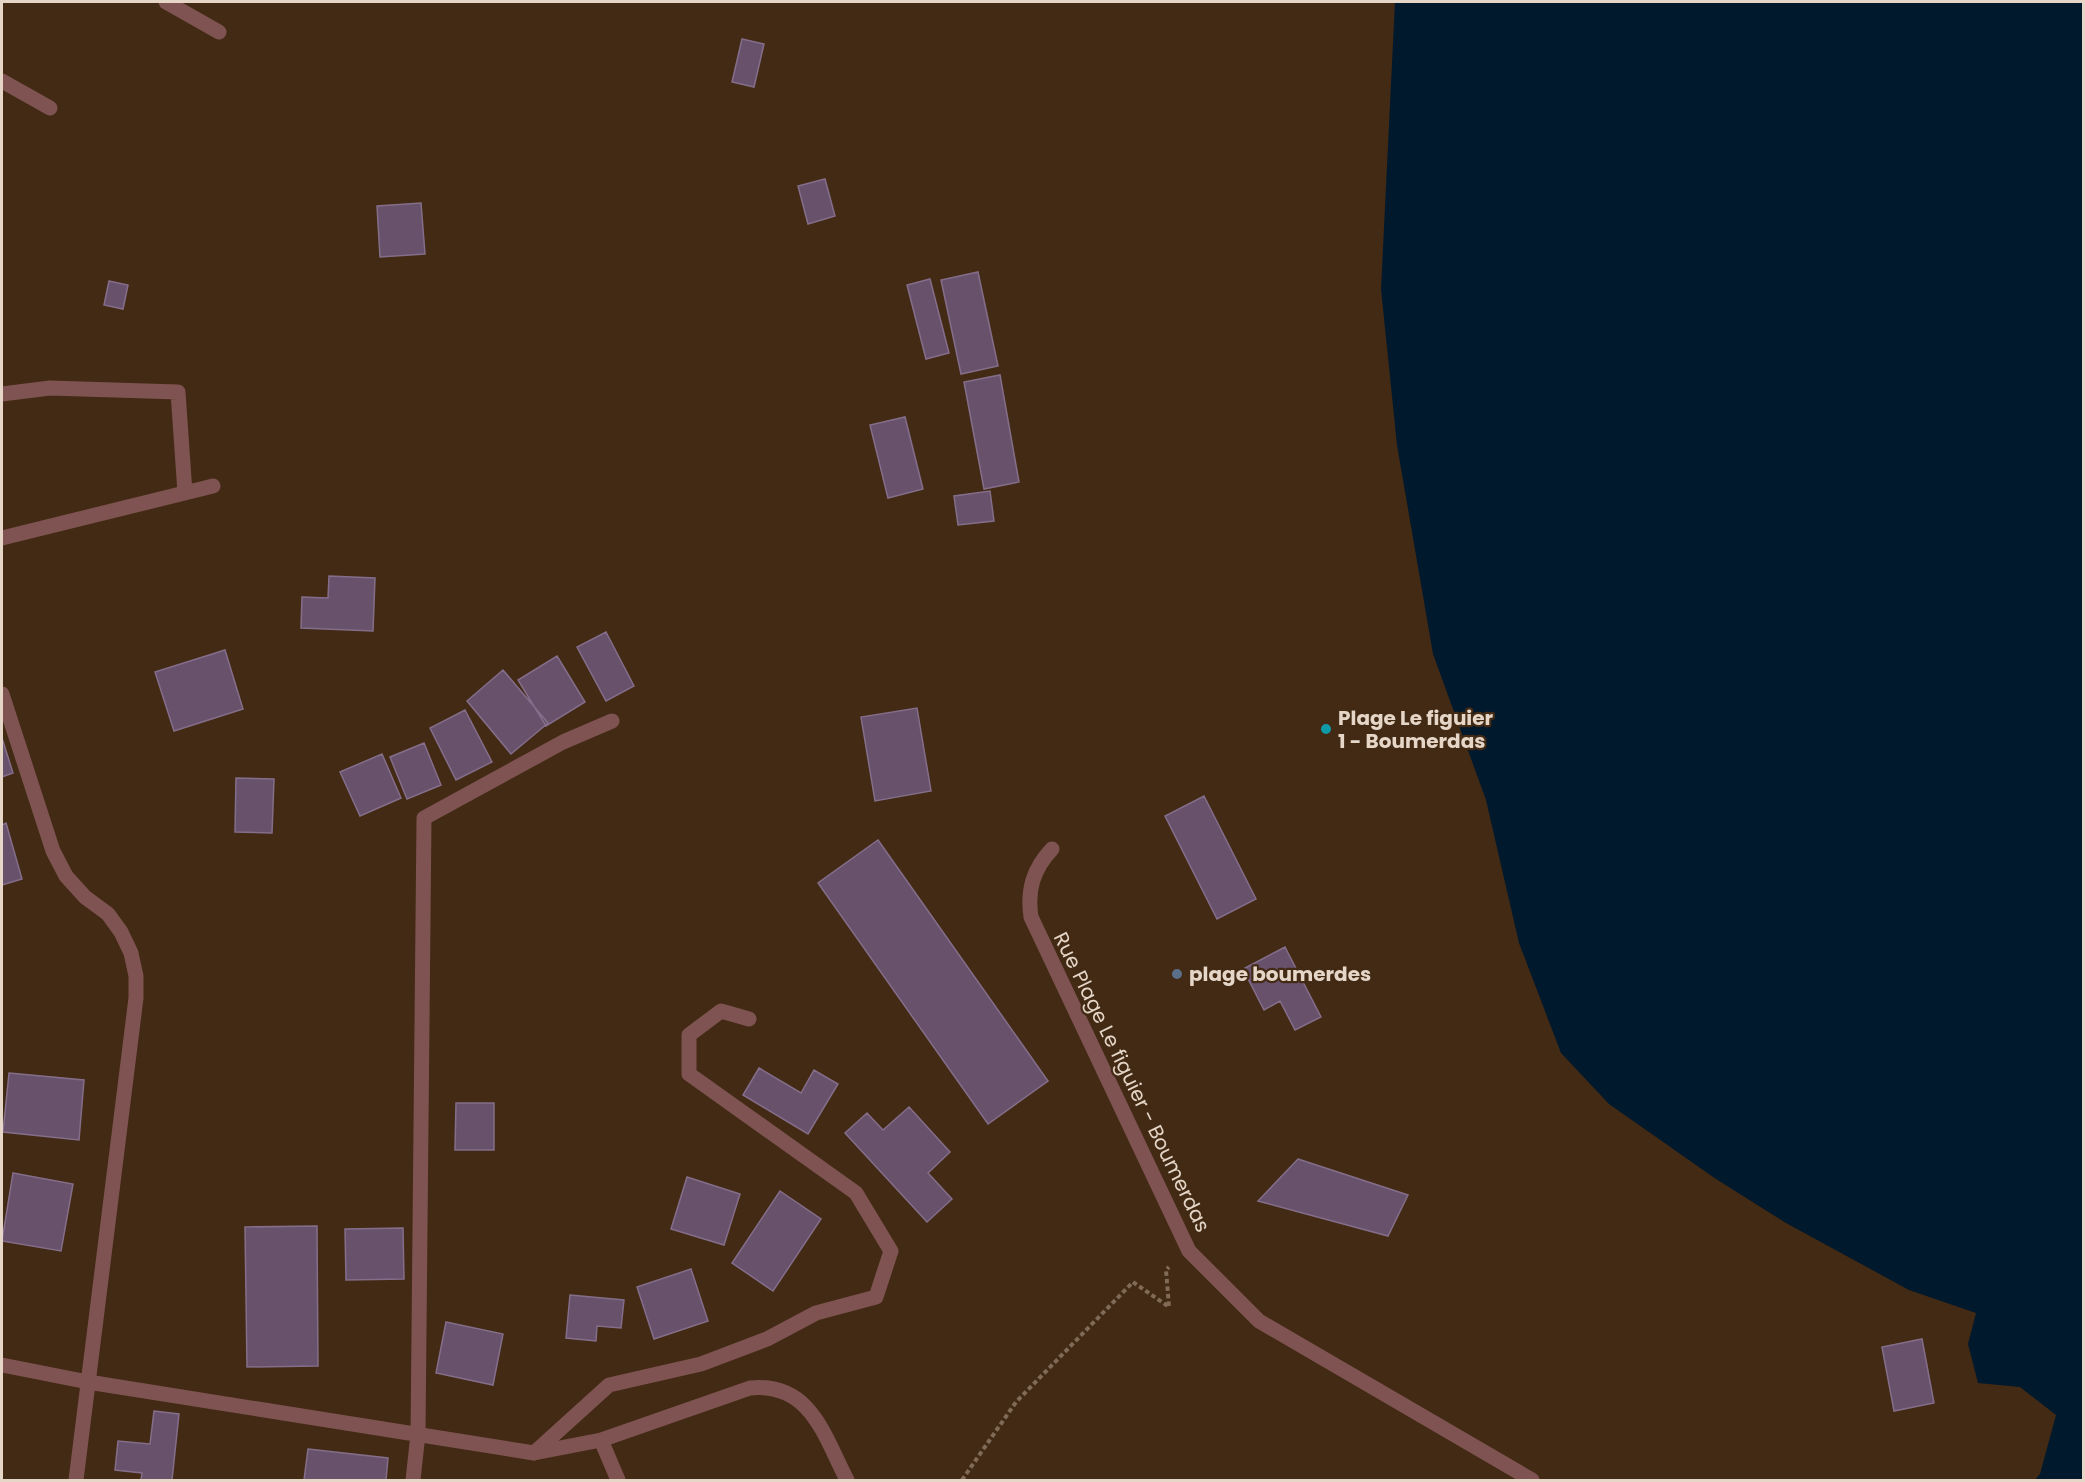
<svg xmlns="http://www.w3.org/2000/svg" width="2085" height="1482" viewBox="0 0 2085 1482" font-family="Poppins,sans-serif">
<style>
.water{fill:#00192d}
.building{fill:#67516b;stroke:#856e8a;stroke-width:1.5}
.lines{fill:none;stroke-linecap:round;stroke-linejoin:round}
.path{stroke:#806b58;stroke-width:4;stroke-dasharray:4.5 3;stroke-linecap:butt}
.lane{stroke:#7e5351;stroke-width:15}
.street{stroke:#7e5351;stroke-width:15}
.culture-dot{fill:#0f9aa8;stroke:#422a14;stroke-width:2}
.service-dot{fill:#5c6f8a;stroke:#422a14;stroke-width:2}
.labels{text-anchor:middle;stroke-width:4.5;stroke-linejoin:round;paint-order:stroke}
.poi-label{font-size:20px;font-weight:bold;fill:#e5d6c8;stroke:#422a14;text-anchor:start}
.street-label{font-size:20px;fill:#e5d6c8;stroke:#422a14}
</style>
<rect width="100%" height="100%" fill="#422a14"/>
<!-- water -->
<path class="water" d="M1395,2h688v1478h-48l5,-6 16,-59 -36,-28 -42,-4 -10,-39 8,-31 -67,-23 -123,-67 -70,-44 -107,-75 -48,-51 -42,-110 -33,-143 -53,-146 -36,-209 -16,-156z"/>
<!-- building -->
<path class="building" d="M742,39l22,5 -10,43 -22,-5z
M825,179l10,37 -27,8 -10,-38z
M421,203l4,51 -45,3 -3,-51z
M978,272l20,94 -37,8 -20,-94z
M930,279l19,74 -23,6 -19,-74z
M109,281l19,4 -5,24 -19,-4z
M1000,375l19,107 -35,7 -20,-107z
M905,417l18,72 -35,9 -18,-73z
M990,491l4,30 -36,4 -4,-29z
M329,576l46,2 -2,53 -72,-3 1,-31 26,1z
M606,632l28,54 -28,15 -29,-54z
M225,650l18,59 -69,22 -19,-59z
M557,656l28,46 -39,24 -28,-46z
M503,670l45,53 -37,31 -44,-53z
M917,708l14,83 -56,10 -14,-84z
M465,710l27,52 -36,18 -26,-52z
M2,738l11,35 -11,4z
M424,743l17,42 -34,14 -17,-42z
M382,754l19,44 -41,18 -20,-44z
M236,778l38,1 -2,54 -37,-1z
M1204,796l52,103 -39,20 -52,-103z
M6,823l16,56 -20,6v-60z
M878,840l170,241 -60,43 -170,-241z
M1285,947l36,70 -26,13 -15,-29 -16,9 -21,-41z
M759,1068l42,25 13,-23 24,14 -30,50 -65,-39z
M9,1073l75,7 -5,60 -76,-8z
M456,1103h38v47h-39z
M909,1107l41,45 -22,21 24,26 -25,23 -82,-89 22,-20 16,17z
M1298,1159l110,36 -20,41 -130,-35z
M13,1173l60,11 -12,67 -59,-10z
M687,1177l53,17 -16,51 -53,-16z
M780,1191l41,28 -48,72 -41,-28z
M317,1226l1,140 -71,1 -2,-140z
M403,1228l1,51 -58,1 -1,-51z
M691,1269l17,52 -54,18 -17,-52z
M570,1295l54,5 -3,28 -24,-2 -1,15 -30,-3z
M446,1322l57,12 -10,51 -57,-12z
M1922,1339l12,64 -40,8 -12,-64z
M154,1411l25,3 -7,66h-31l1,-7 -27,-3 3,-29 32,3z
M308,1449l80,9 -2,22h-82z"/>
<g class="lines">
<!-- path -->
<path class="path" d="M962,1480l54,-78 117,-120 36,25 -3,-37 3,-3"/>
<!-- lane -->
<path class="lane" d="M418,1434l6,-616 139,-76 49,-21
M534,1453l75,-68 92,-21 66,-25 49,-26 60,-16 15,-46 -35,-58 -167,-119v-39l32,-24 28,8"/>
<!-- street -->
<path class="street" d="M166,2l53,30
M2,81l48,27
M2,394l48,-6 128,4 7,101
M2,538l211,-52
M2,694l51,157 13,25 19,21 23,17 13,18 10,21 5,23v22l-60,482
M1052,849c-19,20 -25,41 -21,68l158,334 70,70 273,159
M2,1365l86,17 446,71 67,-13 17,40
M601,1440l149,-52c61,-6 74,48 97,92
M413,1480l5,-46"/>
</g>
<!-- markers -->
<circle class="culture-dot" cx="1326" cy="729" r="6"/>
<circle class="service-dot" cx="1177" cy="974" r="6"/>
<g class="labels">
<!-- poi labels -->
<g class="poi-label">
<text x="1338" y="725">Plage Le figuier<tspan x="1338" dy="23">1 - Boumerdas</tspan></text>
<text x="1189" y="981">plage boumerdes</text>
</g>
<!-- street labels -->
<g class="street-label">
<text transform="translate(1132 1082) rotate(64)" y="7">Rue Plage Le figuier - Boumerdas</text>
</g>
</g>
<!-- border -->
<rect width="2085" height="1482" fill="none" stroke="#e5d6c8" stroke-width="6"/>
</svg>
